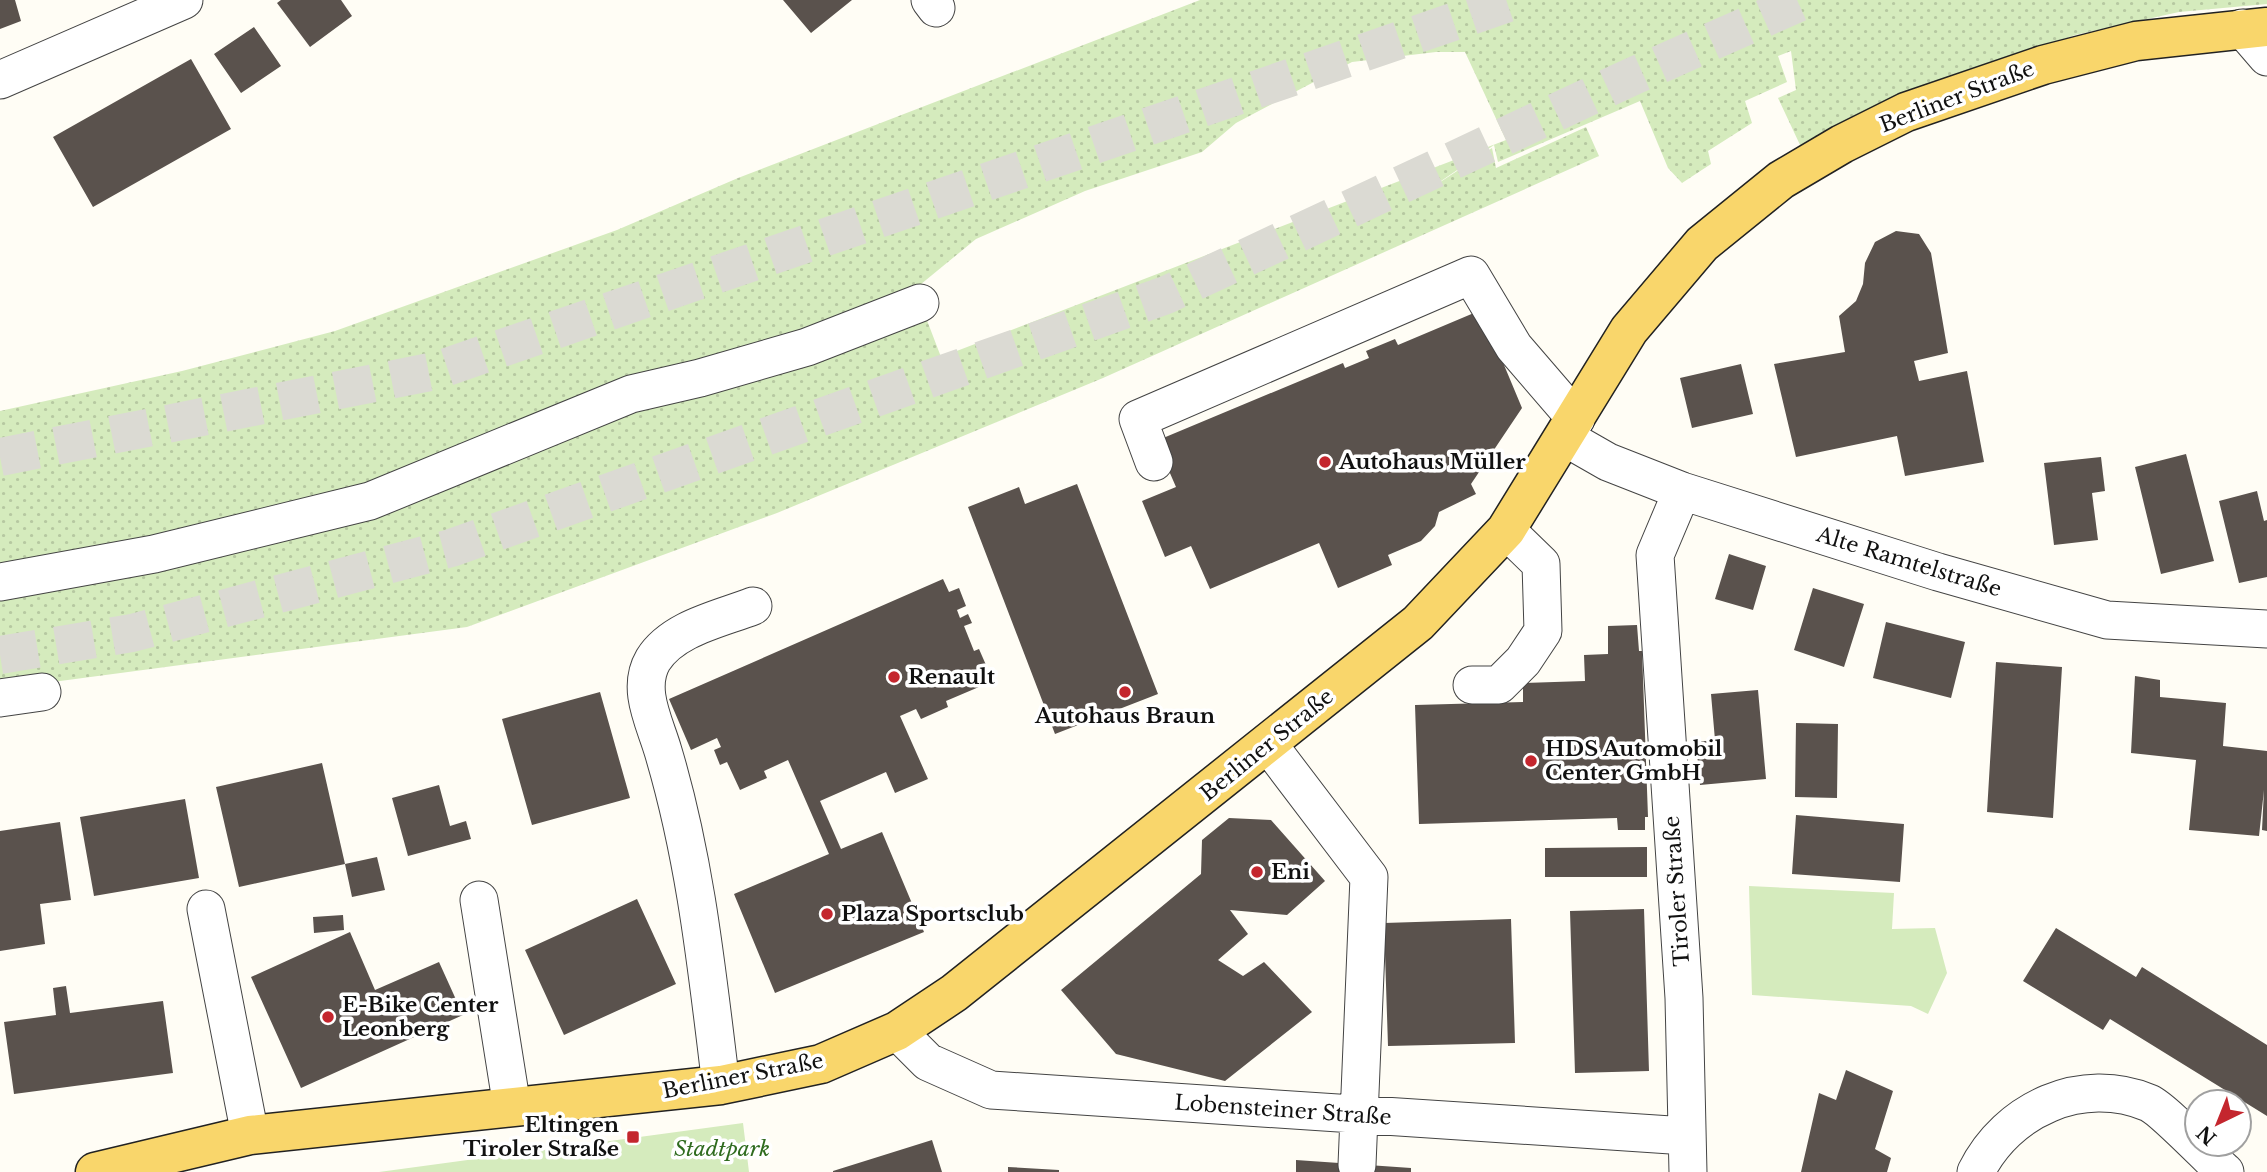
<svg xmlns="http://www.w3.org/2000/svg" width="2267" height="1172" viewBox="0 0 2267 1172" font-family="'Libre Baskerville',serif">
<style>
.grass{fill:url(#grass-dots);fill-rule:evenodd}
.park{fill:#d5ebbd}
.building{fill:#5a524d}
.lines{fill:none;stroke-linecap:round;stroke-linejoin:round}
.highway-tunnel{stroke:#dbdad3;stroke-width:38;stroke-dasharray:38 19;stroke-linecap:butt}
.minor-casing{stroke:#444;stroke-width:39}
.major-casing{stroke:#222;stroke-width:41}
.minor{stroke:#fff;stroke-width:37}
.major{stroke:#f9d66b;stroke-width:38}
.poi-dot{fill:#c4262e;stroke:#fff;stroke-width:2.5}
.labels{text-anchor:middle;stroke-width:7;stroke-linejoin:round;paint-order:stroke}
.street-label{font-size:21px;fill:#111;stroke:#fff}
.poi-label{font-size:21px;font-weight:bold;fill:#111;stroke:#fff;text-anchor:start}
.park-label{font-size:21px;font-style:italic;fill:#2f6b1f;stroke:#fff}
</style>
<defs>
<pattern id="grass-dots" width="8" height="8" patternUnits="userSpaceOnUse" patternTransform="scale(1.75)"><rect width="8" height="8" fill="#d5ebbd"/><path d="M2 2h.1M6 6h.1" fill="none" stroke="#b6c8a1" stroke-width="1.8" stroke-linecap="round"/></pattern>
</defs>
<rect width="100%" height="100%" fill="#fffdf5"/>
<!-- grass -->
<path class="grass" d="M1200,0h1067v4l-88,8 -104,23 -145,53 -129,59 -23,-49 18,-8 -5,-39 -13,5 9,26 -42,19 7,22 -44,28 3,13 -29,19 -14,-15 -28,-67 -142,61 -4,-17 -78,53 76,-50 4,20 90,-41 13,29 -496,222 -326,135 -310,114 -467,62v-278l182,-40 153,-40 282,-101 121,-52zM1436,52h29l41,88 -565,217 -26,-68 61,-50 109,-48 117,-39 34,-29 116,-61z"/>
<!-- park -->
<path class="park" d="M1749,886l145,7 -2,36 43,-1 12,45 -19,41 -17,-8 -159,-11z
M743,1123l6,49h-370z"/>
<!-- building -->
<path class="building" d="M0,0h15l6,21 -21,8z
M281,0h60l11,16 -42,31 -33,-44z
M783,0h69l-41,33z
M254,27l27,39 -40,27 -27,-39z
M191,59l40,70 -138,78 -40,-70z
M1896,231l23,3 12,19 17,100 -34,8 5,20 48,-10 17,91 -79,14 -8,-40 -101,21 -22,-93 71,-12 -6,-36 17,-15 7,-17 2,-21 10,-21z
M1481,310l41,98 -51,76 5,10 -37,18 -4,14 -14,15 -33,14 4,10 -54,23 -19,-45 -109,46 -19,-43 -26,11 -23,-56 34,-14 -20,-46 187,-78 2,5 24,-10 -3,-7 29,-12 3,6z
M1741,364l12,50 -61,14 -12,-50z
M2186,454l28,107 -53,13 -26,-107z
M2101,457l4,34 -13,2 6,47 -44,5 -10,-82z
M1077,484l81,210 -103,40 -87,-227 51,-20 6,17z
M2257,491l7,30 3,-1v57l-28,6 -20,-82z
M1729,554l37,12 -13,44 -38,-11z
M943,579l6,13 10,-4 7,18 -9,4 3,8 8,-4 4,9 -8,3 10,25 5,-2 14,32 -47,20 2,6 -27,12 -5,-10 -16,7 28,63 -33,14 -9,-21 -66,29 21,48 41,-17 42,100 -149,61 -41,-99 95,-40 -41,-94 -24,11 3,7 -27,12 -13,-28 -7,3 -6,-15 7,-3 -4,-9 -26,12 -22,-51z
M1813,588l51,16 -20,63 -50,-17z
M1886,622l79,20 -14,56 -78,-20z
M1637,625l2,26h3l6,166h-3v13h-27l-1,-12 -198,6 -4,-119 108,-3v-19l62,-2 -1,-26 24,-1v-28z
M1996,662l66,5 -9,151 -66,-6z
M2135,676l25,4v17l66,6 -3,43 44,5v80l-5,-1 2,-40 -5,46 -70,-6 7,-70 -65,-7z
M1758,690l8,89 -66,6 -4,-43 19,-2 -4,-46z
M600,692l30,106 -98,27 -30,-106z
M1796,723l42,1 -1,74 -42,-1z
M322,763l23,101 -106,23 -23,-100z
M439,785l11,41 16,-5 5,18 -63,17 -16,-58z
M185,799l14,79 -105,18 -14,-79z
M1796,815l108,9 -4,58 -108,-8z
M1229,818l42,2 54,61 -38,34 -57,-5 18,24 -30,26 25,16 21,-14 48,50 -87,69 -109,-27 -55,-64 140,-116 1,-34z
M60,822l11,78 -31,4 5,40 -45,7v-120z
M1647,847v30h-102v-29z
M377,857l8,33 -33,7 -7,-33z
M637,899l39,85 -112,51 -39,-85z
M1644,909l5,162 -74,2 -5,-162z
M343,915l1,15 -30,3 -1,-16z
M1511,919l4,124 -127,3 -4,-123z
M2056,928l80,49 6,-10 125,78v71l-157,-97 -7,11 -80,-49z
M350,932l25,58 64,-28 24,53 -162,73 -50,-111z
M66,986l4,27 93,-12 10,72 -159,21 -10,-72 52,-7 -3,-27z
M1846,1070l47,21 -18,58 16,9 -4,14h-86l18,-79 17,7z
M932,1140l10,32h-109v-1z
M1296,1160l115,8v4h-115z
M1008,1167l51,3v2h-51z"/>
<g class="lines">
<!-- highway-tunnel -->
<path class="highway-tunnel" d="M0,457l435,-86 1082,-371
M0,655l132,-22 319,-85 715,-253 463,-217 176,-78"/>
<defs>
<path id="minor" d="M930,0l6,8
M2242,28l25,29
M0,80l184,-80
M1566,438l42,24 74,29 256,81 169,48 160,9
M1154,462l-16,-43 333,-144 43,72 62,72
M1682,491l-27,64 29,443 4,174
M0,582l154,-28 216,-53 261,-107 69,-16 107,-31 113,-44
M1472,685h27l24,-24 20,-30 -2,-67 -35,-34
M0,698l42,-6
M1268,744l101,133 -12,288
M479,900l33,207
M206,909l44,226
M897,1031l31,31 63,28 695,46
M721,1085c-14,-113 -25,-224 -58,-334 -8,-28 -27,-62 -10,-91 20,-32 67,-41 100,-54
M1976,1172c31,-63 106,-97 173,-69 15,7 60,55 76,69"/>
<path id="major" d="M95,1172l155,-37 471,-50 100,-21 76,-33 57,-38 464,-370 88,-93 123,-200 73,-86 79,-64 61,-36 64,-32 137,-47 93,-24 131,-14"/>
</defs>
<!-- minor casing -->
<use href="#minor" class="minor-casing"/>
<!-- major casing -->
<use href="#major" class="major-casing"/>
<!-- minor -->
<use href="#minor" class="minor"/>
<!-- major -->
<use href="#major" class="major"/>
</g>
<!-- markers -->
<g class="poi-dot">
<circle cx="1325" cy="462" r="7"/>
<circle cx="894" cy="677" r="7"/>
<circle cx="1125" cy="692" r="7"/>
<circle cx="1531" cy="761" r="7"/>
<circle cx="1257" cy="872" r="7"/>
<circle cx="827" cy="914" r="7"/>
<circle cx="328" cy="1017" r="7"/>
<rect x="626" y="1130" width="14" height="14" rx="3.5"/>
</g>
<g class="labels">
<!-- street labels -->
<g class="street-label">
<text transform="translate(1957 97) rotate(-21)" y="7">Berliner Straße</text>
<text transform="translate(1909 562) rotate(17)" y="7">Alte Ramtelstraße</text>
<text transform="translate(1267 745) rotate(-39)" y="7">Berliner Straße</text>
<text transform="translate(1677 891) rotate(-94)" y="7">Tiroler Straße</text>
<text transform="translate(743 1076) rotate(-11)" y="7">Berliner Straße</text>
<text transform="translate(1283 1110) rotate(4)" y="7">Lobensteiner Straße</text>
</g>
<!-- poi labels -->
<g class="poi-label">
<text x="1339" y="469">Autohaus Müller</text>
<text x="908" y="684">Renault</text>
<text x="1125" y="723" text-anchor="middle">Autohaus Braun</text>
<text x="1545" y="756">HDS Automobil<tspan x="1545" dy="24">Center GmbH</tspan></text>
<text x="1271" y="879">Eni</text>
<text x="841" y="921">Plaza Sportsclub</text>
<text x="342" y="1012">E-Bike Center<tspan x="342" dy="24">Leonberg</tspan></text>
<text x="619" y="1132" text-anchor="end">Eltingen<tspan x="619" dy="24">Tiroler Straße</tspan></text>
</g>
<!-- park labels -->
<g class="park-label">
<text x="722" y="1156">Stadtpark</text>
</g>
</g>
<!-- north arrow -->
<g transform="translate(2218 1123) rotate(223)"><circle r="33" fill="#ffffff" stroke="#a0a0a0" stroke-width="2"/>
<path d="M0-5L12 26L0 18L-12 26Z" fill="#c4262e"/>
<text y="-10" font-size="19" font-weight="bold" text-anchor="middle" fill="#111111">N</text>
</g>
</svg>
